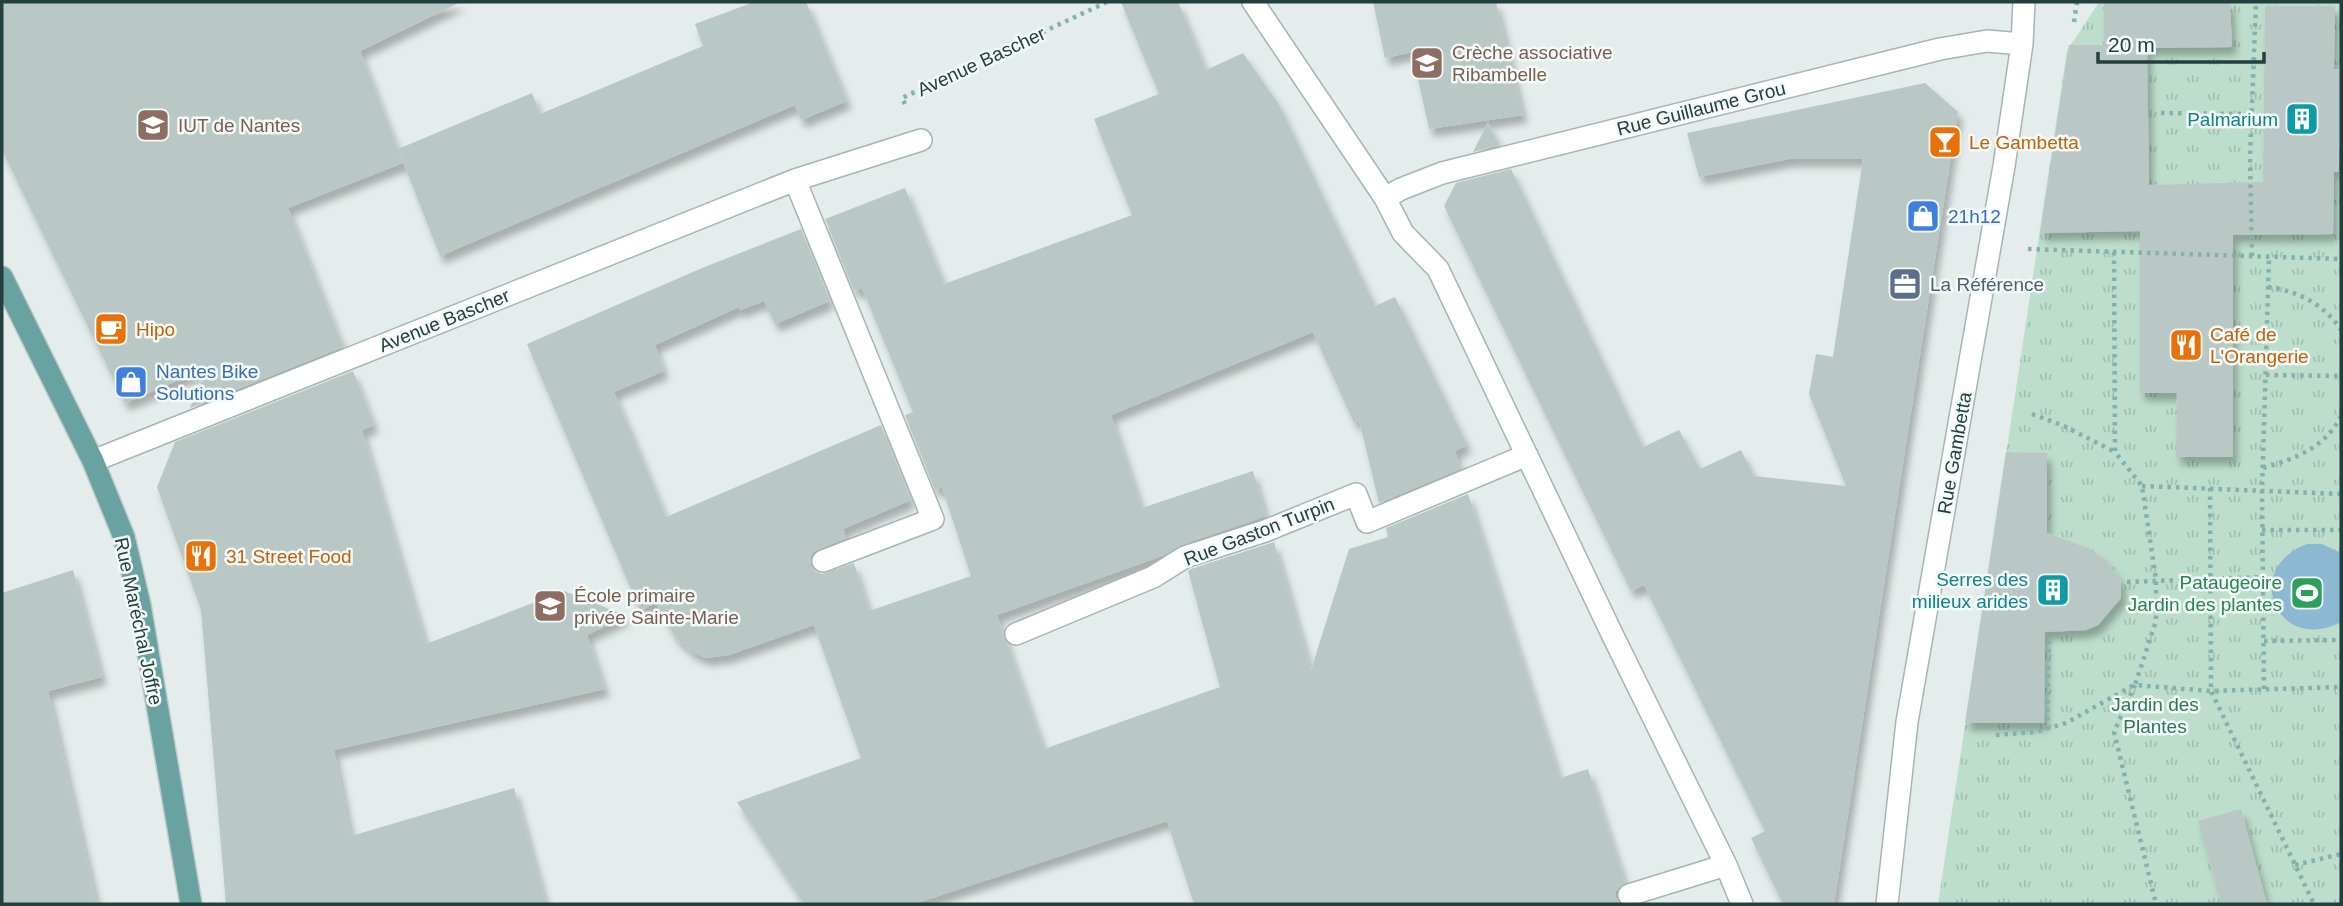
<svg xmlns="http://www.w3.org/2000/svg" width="2343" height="906" viewBox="0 0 2343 906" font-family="Helvetica,sans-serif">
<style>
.park{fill:url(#park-tufts)}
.water{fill:#8cb8d2}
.building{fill:#b9c8c5;filter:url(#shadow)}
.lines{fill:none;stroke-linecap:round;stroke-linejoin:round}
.minor-casing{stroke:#a6b5b4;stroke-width:24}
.major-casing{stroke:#c1c9c9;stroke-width:24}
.path{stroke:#84b1ad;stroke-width:4.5;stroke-dasharray:3.5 5;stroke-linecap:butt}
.minor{stroke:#fff;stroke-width:21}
.major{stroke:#68a3a1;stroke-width:21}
.labels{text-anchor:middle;stroke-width:5;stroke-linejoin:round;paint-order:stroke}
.education-label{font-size:19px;fill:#785e54;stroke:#f4faf8;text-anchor:start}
.street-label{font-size:19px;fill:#233f3e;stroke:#f4faf8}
.culture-label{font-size:19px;fill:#0d838f;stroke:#f4faf8;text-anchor:end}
.food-label{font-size:19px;fill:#c56008;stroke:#f4faf8;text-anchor:start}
.shop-label{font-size:19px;fill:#366cbe;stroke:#f4faf8;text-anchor:start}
.service-label{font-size:19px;fill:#4e5e75;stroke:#f4faf8;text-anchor:start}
.leisure-label{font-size:19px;fill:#27864d;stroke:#f4faf8;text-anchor:end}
.park-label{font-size:19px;fill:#2d7659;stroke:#f4faf8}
</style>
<defs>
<pattern id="park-tufts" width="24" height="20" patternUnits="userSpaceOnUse" patternTransform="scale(1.75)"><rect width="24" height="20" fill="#bddecd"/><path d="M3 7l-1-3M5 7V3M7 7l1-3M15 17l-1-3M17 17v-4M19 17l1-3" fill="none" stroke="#a2c0b1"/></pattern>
<filter id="shadow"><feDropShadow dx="4.5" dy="8" stdDeviation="3.5" flood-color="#0004"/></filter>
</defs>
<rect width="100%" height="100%" fill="#e4edeb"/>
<!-- park -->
<path class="park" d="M2099,2h242v902h-403l129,-853z"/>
<!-- water -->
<path class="water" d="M2307,544h15l19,9v69c-63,33 -101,-53 -34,-78z"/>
<!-- building -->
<path class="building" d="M2,2h459l-101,49 43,112 -115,45 55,139 -153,61 17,-40 -82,35 -123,-253z
M754,2h52l41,99 -46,19 -6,-15 -355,151 -42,-107 134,-56 8,21 163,-68 -8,-22z
M1121,2h57l28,68 37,-17 35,50 97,203 20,-9 72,148 -12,6 5,18 -81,34 -20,-83 -5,3 -41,-91 -202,83 31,93 111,-37 13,45 -85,29 -19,11 -165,59 47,134 176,-62 -32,-116 3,-2 83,-27 37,128 38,-121 39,-12 -2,-9 82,-34 92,284 28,-9 37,114 -9,8v7l4,6h-426l-27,-83 -253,83h-110l-67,-102 124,-44 -47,-133 -85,30 -23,3 -14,-6 -17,-15 -19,-34 -16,7 -113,-266 175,-76 99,-39 29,72 -55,23 -11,-23 -24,9 -1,-3 -84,38 9,26 -50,21 52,125 215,-92 30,75 -68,29 3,9 -33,14 -3,6 1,8 4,6 7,2 32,-11 15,48 102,-35 -29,-89 -7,3 -30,-75 8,-3 -51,-124 -8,3 -29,-72 80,-31 39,96 188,-69 -38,-96 65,-25z
M1373,2h123l27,113 -94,14 -17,-77 -27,6z
M2230,2l2,45 -85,1 2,137 114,-3 2,-176h70l-1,63h6l1,81h-2v22h-5l-1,62 -100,1v222h-57l1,-64h-37v-162l-100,2 29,-188h35v-42z
M1925,83l33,29 -124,792h-51l-32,-66 14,-7 -121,-246 -13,6 -187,-385 12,-23 55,-14 132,278 36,-17 21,39 41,-19 13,26 92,10 -37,-92 7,-40 17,3 30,-198h-74l-90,18 -12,-44z
M1488,122l11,23 -26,7z
M353,371l21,54 -12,5 64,214 138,-53 63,25 -40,19 18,54 -271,61 17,86 163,-48 32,116h-320l-25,-294 -44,-123 18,-45z
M2006,452l41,1v80l43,16 16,11 15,20v18l-23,27 -12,5 -41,2 -1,91h-79z
M73,570l29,107 -54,14 49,213h-95v-311z
M2241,809l26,95h-45l-24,-83z"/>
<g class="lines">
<defs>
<path id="minor" d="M1253,2l132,196 18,35 35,36 175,367 113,229 16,39
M795,180l138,339 -110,42
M1385,198l16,-9 41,-16 498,-124 47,-8 35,3
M93,461l702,-281 126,-40
M1016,634l137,-57 32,-20 80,-26 91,-37 11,28 160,-67
M1629,895l97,-30
M1887,904l20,-182 97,-556 18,-122 2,-42"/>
<path id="major" d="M2,277l91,184 31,76 16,68 51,299"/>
</defs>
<!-- minor casing -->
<use href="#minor" class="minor-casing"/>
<!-- major casing -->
<use href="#major" class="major-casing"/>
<!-- path -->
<path class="path" d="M2074,22l3,-20
M905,104l-3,-6 205,-96
M2161,113l90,1
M2028,249l313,10
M2114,252l1,200 27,34 14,94v41l-21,64 76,6 130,-4
M2252,256l-2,-98 6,-156
M2268,287c30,4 56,17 73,43
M2266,375l75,1
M2032,414l32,12 51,26
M2263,468c33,-10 62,-20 78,-52
M2142,486l199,8
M2210,488l1,203 103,213
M2262,530h79
M2127,582l136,-5
M2264,641l77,-1
M2135,685l-21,47 42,172
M2264,689l-2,-198 7,-234
M2047,729l2,-93
M1996,735l39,-3 31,-9 68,-38
M2295,865l46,-11"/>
<!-- minor -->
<use href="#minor" class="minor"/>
<!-- major -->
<use href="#major" class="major"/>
</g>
<!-- icons -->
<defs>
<symbol id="school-square" viewBox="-11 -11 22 22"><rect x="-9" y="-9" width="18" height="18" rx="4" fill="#8d6e63" stroke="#f4faf8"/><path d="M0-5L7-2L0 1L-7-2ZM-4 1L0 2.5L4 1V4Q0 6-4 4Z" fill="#fff"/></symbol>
<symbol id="building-square" viewBox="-11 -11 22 22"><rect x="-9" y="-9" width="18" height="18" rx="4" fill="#0f9aa8" stroke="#f4faf8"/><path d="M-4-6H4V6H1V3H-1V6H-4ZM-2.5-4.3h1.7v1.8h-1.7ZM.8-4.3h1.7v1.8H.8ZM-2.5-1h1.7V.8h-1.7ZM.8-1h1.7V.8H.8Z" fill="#fff"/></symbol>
<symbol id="university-square" viewBox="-11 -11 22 22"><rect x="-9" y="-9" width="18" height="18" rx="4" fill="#8d6e63" stroke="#f4faf8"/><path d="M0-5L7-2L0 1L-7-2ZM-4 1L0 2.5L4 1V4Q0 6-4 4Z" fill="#fff"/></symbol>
<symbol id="bar-square" viewBox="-11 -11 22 22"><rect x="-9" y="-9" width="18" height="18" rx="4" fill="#e8710a" stroke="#f4faf8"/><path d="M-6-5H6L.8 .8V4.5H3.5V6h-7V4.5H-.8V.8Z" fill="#fff"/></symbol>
<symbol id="shop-square" viewBox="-11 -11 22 22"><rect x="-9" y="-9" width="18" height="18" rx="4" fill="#3f7fe0" stroke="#f4faf8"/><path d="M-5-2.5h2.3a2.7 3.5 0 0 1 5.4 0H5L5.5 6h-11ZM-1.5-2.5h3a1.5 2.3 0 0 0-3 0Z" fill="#fff"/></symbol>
<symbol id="office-square" viewBox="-11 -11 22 22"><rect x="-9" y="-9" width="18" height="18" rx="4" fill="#5c6f8a" stroke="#f4faf8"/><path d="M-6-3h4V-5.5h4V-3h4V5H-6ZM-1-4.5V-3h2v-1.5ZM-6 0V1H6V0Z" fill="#fff"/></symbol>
<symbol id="cafe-square" viewBox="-11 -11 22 22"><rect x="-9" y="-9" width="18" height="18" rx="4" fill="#e8710a" stroke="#f4faf8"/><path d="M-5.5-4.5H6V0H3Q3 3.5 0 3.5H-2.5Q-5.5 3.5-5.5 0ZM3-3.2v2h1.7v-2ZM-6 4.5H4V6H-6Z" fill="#fff"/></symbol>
<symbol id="restaurant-square" viewBox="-11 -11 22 22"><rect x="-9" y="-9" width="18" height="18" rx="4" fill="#e8710a" stroke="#f4faf8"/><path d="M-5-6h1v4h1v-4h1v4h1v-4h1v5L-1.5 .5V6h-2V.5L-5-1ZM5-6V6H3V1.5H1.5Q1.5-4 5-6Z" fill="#fff"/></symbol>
<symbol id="stadium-square" viewBox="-11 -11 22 22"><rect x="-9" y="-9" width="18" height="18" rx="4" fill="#2e9e5b" stroke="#f4faf8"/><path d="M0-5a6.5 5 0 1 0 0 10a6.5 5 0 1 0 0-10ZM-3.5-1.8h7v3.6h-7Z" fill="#fff"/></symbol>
</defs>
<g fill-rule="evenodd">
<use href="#school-square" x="1408" y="44" width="38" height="38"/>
<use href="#building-square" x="2283" y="100" width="38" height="38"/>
<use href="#university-square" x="134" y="106" width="38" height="38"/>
<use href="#bar-square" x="1926" y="123" width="38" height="38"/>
<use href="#shop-square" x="1904" y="197" width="38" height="38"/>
<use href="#office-square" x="1886" y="265" width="38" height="38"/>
<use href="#cafe-square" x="92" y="310" width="38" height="38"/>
<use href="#restaurant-square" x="2167" y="326" width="38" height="38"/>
<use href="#shop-square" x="112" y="363" width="38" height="38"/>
<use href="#restaurant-square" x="182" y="537" width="38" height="38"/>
<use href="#building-square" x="2034" y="571" width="38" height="38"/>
<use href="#stadium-square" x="2288" y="574" width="38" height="38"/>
<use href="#school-square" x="531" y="587" width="38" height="38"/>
</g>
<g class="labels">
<!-- education labels -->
<g class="education-label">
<text x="1452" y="59">Crèche associative<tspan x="1452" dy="22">Ribambelle</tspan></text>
<text x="178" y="132">IUT de Nantes</text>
<text x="574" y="602">École primaire<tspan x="574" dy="22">privée Sainte-Marie</tspan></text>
</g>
<!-- street labels -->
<g class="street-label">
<text transform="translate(981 61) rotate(-25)" y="7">Avenue Bascher</text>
<text transform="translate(1701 108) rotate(-14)" y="7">Rue Guillaume Grou</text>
<text transform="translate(444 320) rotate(-22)" y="7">Avenue Bascher</text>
<text transform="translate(1954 453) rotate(-80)" y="7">Rue Gambetta</text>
<text transform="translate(1259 531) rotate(-21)" y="7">Rue Gaston Turpin</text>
<text transform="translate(139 621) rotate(78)" y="7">Rue Maréchal Joffre</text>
</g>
<!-- culture labels -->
<g class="culture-label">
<text x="2278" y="126">Palmarium</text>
<text x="2028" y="586">Serres des<tspan x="2028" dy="22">milieux arides</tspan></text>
</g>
<!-- food labels -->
<g class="food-label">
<text x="1969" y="149">Le Gambetta</text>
<text x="136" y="336">Hipo</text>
<text x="2210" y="341">Café de<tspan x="2210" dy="22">L'Orangerie</tspan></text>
<text x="226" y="563">31 Street Food</text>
</g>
<!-- shop labels -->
<g class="shop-label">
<text x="1948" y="223">21h12</text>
<text x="156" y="378">Nantes Bike<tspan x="156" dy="22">Solutions</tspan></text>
</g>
<!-- service labels -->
<g class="service-label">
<text x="1930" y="291">La Référence</text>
</g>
<!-- leisure labels -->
<g class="leisure-label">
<text x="2282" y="589">Pataugeoire<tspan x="2282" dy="22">Jardin des plantes</tspan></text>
</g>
<!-- park labels -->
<g class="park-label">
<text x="2155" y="711">Jardin des<tspan x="2155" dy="22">Plantes</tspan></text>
</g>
</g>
<!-- border -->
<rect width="2343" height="906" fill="none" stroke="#233f3e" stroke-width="7"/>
<!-- scale -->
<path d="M2098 52v10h166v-10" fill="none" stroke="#233f3e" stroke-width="3.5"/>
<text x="2108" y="52" font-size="21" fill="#233f3e" stroke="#f4faf8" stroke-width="5" paint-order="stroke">20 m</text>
</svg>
